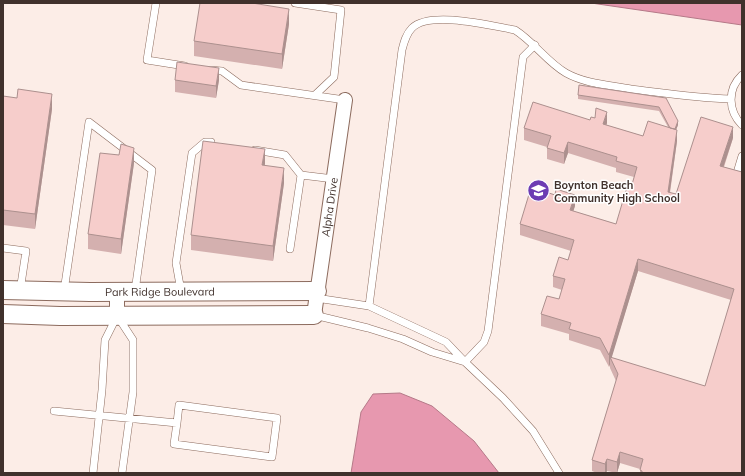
<svg xmlns="http://www.w3.org/2000/svg" width="745" height="476" viewBox="0 0 745 476" font-family="Mulish,sans-serif">
<style>
.water{fill:#e798af;stroke:#b57988}
.lines{fill:none;stroke-linecap:round;stroke-linejoin:round}
.service-casing{stroke:#8c6b5e;stroke-width:8}
.minor-casing{stroke:#8c6b5e;stroke-width:16}
.tertiary-casing{stroke:#8c6b5e;stroke-width:20}
.service{stroke:#fff;stroke-width:7}
.minor{stroke:#fff;stroke-width:14}
.tertiary{stroke:#fff;stroke-width:18}
.wall{fill:#d4b0af;fill-rule:evenodd}
.shaded-wall{fill:#ac908e}
.building{fill:#f6cdcb;stroke:#ac908e}
.labels{text-anchor:middle;stroke-width:3;stroke-linejoin:round;paint-order:stroke}
.poi-label{font-size:11px;font-weight:bold;fill:#40312c;stroke:#fff;text-anchor:start}
.street-label{font-size:11px;fill:#40312c;stroke:#fff}
</style>
<rect width="100%" height="100%" fill="#fcede7"/>
<!-- water -->
<path class="water" d="M591,3h151v22z
M400,393l32,13 42,35 25,32h-148l10,-61 12,-18z"/>
<g class="lines">
<defs>
<path id="service" d="M156,3l-9,57 38,6
M295,3l46,7 -7,67 -19,18
M535,45l-12,12 -35,274 -4,11 -19,20 -19,-20 -77,-36 33,-256c2,-8 4,-16 10,-22 18,-18 80,-2 103,2 19,12 32,32 51,43 20,11 43,12 65,16 33,4 66,9 100,10
M211,70l11,1 19,14 104,15
M742,75c-15,14 -14,36 0,50
M255,150l30,5 16,20
M736,176l6,-20
M3,248l23,3 -6,40
M290,249l11,-74 33,4
M64,291l25,-169 63,48 -17,121
M181,291l-5,-28 16,-110 13,-11h6
M316,298l53,8
M314,315l54,13 35,11 29,13 33,10 38,36 30,33 26,42
M118,317l15,23v52l-11,81
M54,411l123,12 -3,21 98,13 5,-39 -98,-13 -2,18
M93,473l9,-83 3,-50 11,-22"/>
<g id="minor">
<path d="M117,292v24"/>
<path id="s1" d="M314,315l31,-215"/>
</g>
<g id="tertiary">
<path id="s2" d="M3,290l87,2 227,-1"/>
<path d="M3,314l57,2 254,-1"/>
</g>
</defs>
<!-- service casing -->
<use href="#service" class="service-casing"/>
<!-- minor casing -->
<use href="#minor" class="minor-casing"/>
<!-- tertiary casing -->
<use href="#tertiary" class="tertiary-casing"/>
<!-- service -->
<use href="#service" class="service"/>
<!-- minor -->
<use href="#minor" class="minor"/>
<!-- tertiary -->
<use href="#tertiary" class="tertiary"/>
</g>
<!-- wall -->
<path class="wall" d="M289,24l-7,45 -88,-13v-15z
M175,80h44l-3,18 -41,-6z
M578,95l88,3 12,27 -2,5 1,11 -7,52 6,1 57,-56 -9,29 18,5v301h-102v-4l-20,-6 -3,10 -10,-2 -1,2h-9l-5,-2v-11l24,-79 -6,-13v-4l-1,3 -9,-17 -31,-10v-6l-28,-8v-12l18,-15 3,-9 -9,-3v-11l15,-16 3,-9 -51,-16v-11l55,-18 -2,5 43,13 15,-36 3,-11 -18,-5v-4l-48,-15 -4,11 -17,-5v-12l-23,-7v-12l66,-8 17,3 -1,2 37,11 25,-9 -9,-16 -81,-12zM638,271l93,29 -26,86 -94,-28z
M3,96l49,13 -17,120 -32,-4z
M134,163l-13,91 -33,-5v-15z
M264,165l20,18 -11,78 -82,-11v-15z"/>
<!-- shaded-wall -->
<path class="shaded-wall" d="M289,9v15l-7,45v-15z
M219,68v12l-3,18v-12z
M52,94v15l-17,120v-15z
M607,112v11l-4,12v-11z
M678,121v4l-5,12v-4z
M733,127v11l-13,39v-11z
M677,130v11l-9,63v-12z
M568,142v11l-4,11v-11z
M134,148v15l-13,91v-15z
M265,149v15l-3,16v-15z
M284,168v15l-11,78v-15z
M575,195v11l-5,15v-11z
M638,259v12l-27,89 -1,-3v7l-1,3v-12z
M620,452v11l-3,10v-11z
M607,459v12l-1,2h-1v-9z"/>
<!-- building -->
<path class="building" d="M200,3h52l37,6 -7,45 -88,-13z
M177,62l42,6 -3,18 -41,-6z
M579,85l87,13 12,23 -3,8 -5,-1 -11,-21 -81,-12z
M18,89l34,5 -17,120 -32,-4v-114l14,2z
M533,102l57,18 1,-3 4,1 1,-10 11,4 -4,12 40,12 5,-15 29,9 -9,62 8,2 25,-77 32,10 -13,39 22,6v301h-100v-2l-2,-1 3,-11 -23,-7 -3,10 -10,-3 -2,5 -13,-4 26,-86 -8,-17 95,29 29,-97 -96,-30 -29,96 -9,-17 -31,-9 2,-6 -30,-9 6,-18 12,3 6,-20 -12,-3 6,-19 9,3 6,-20 -54,-16 10,-33 15,5 1,-4 9,3 1,-6 19,6 -5,15 46,14 11,-37 4,1 6,-21 -21,-6 1,-4 -49,-15 -4,11 -17,-5 4,-12 -27,-8z
M203,141l62,8 -3,16 22,3 -11,78 -82,-11z
M121,144l13,4 -13,91 -33,-5 12,-81 19,2z"/>
<!-- icons -->
<defs>
<symbol id="school-disc" viewBox="-11 -11 22 22"><circle r="9.5" fill="#6c3cb3" stroke="#fff"/><path d="M0-5L7-2L0 1L-7-2ZM-4 1L0 2.5L4 1V4Q0 6-4 4Z" fill="#fff"/></symbol>
</defs>
<g fill-rule="evenodd">
<use href="#school-disc" x="526" y="178" width="25" height="25"/>
</g>
<g class="labels">
<!-- poi labels -->
<g class="poi-label">
<text x="554" y="189">Boynton Beach<tspan x="554" dy="13">Community High School</tspan></text>
</g>
<!-- street labels -->
<g class="street-label">
<text dy="4" stroke="none"><textPath href="#s1" startOffset="109">Alpha Drive</textPath></text>
<text dy="4" stroke="none"><textPath href="#s2" startOffset="157">Park Ridge Boulevard</textPath></text>
</g>
</g>
<!-- border -->
<rect width="745" height="476" fill="none" stroke="#40312c" stroke-width="8"/>
</svg>
